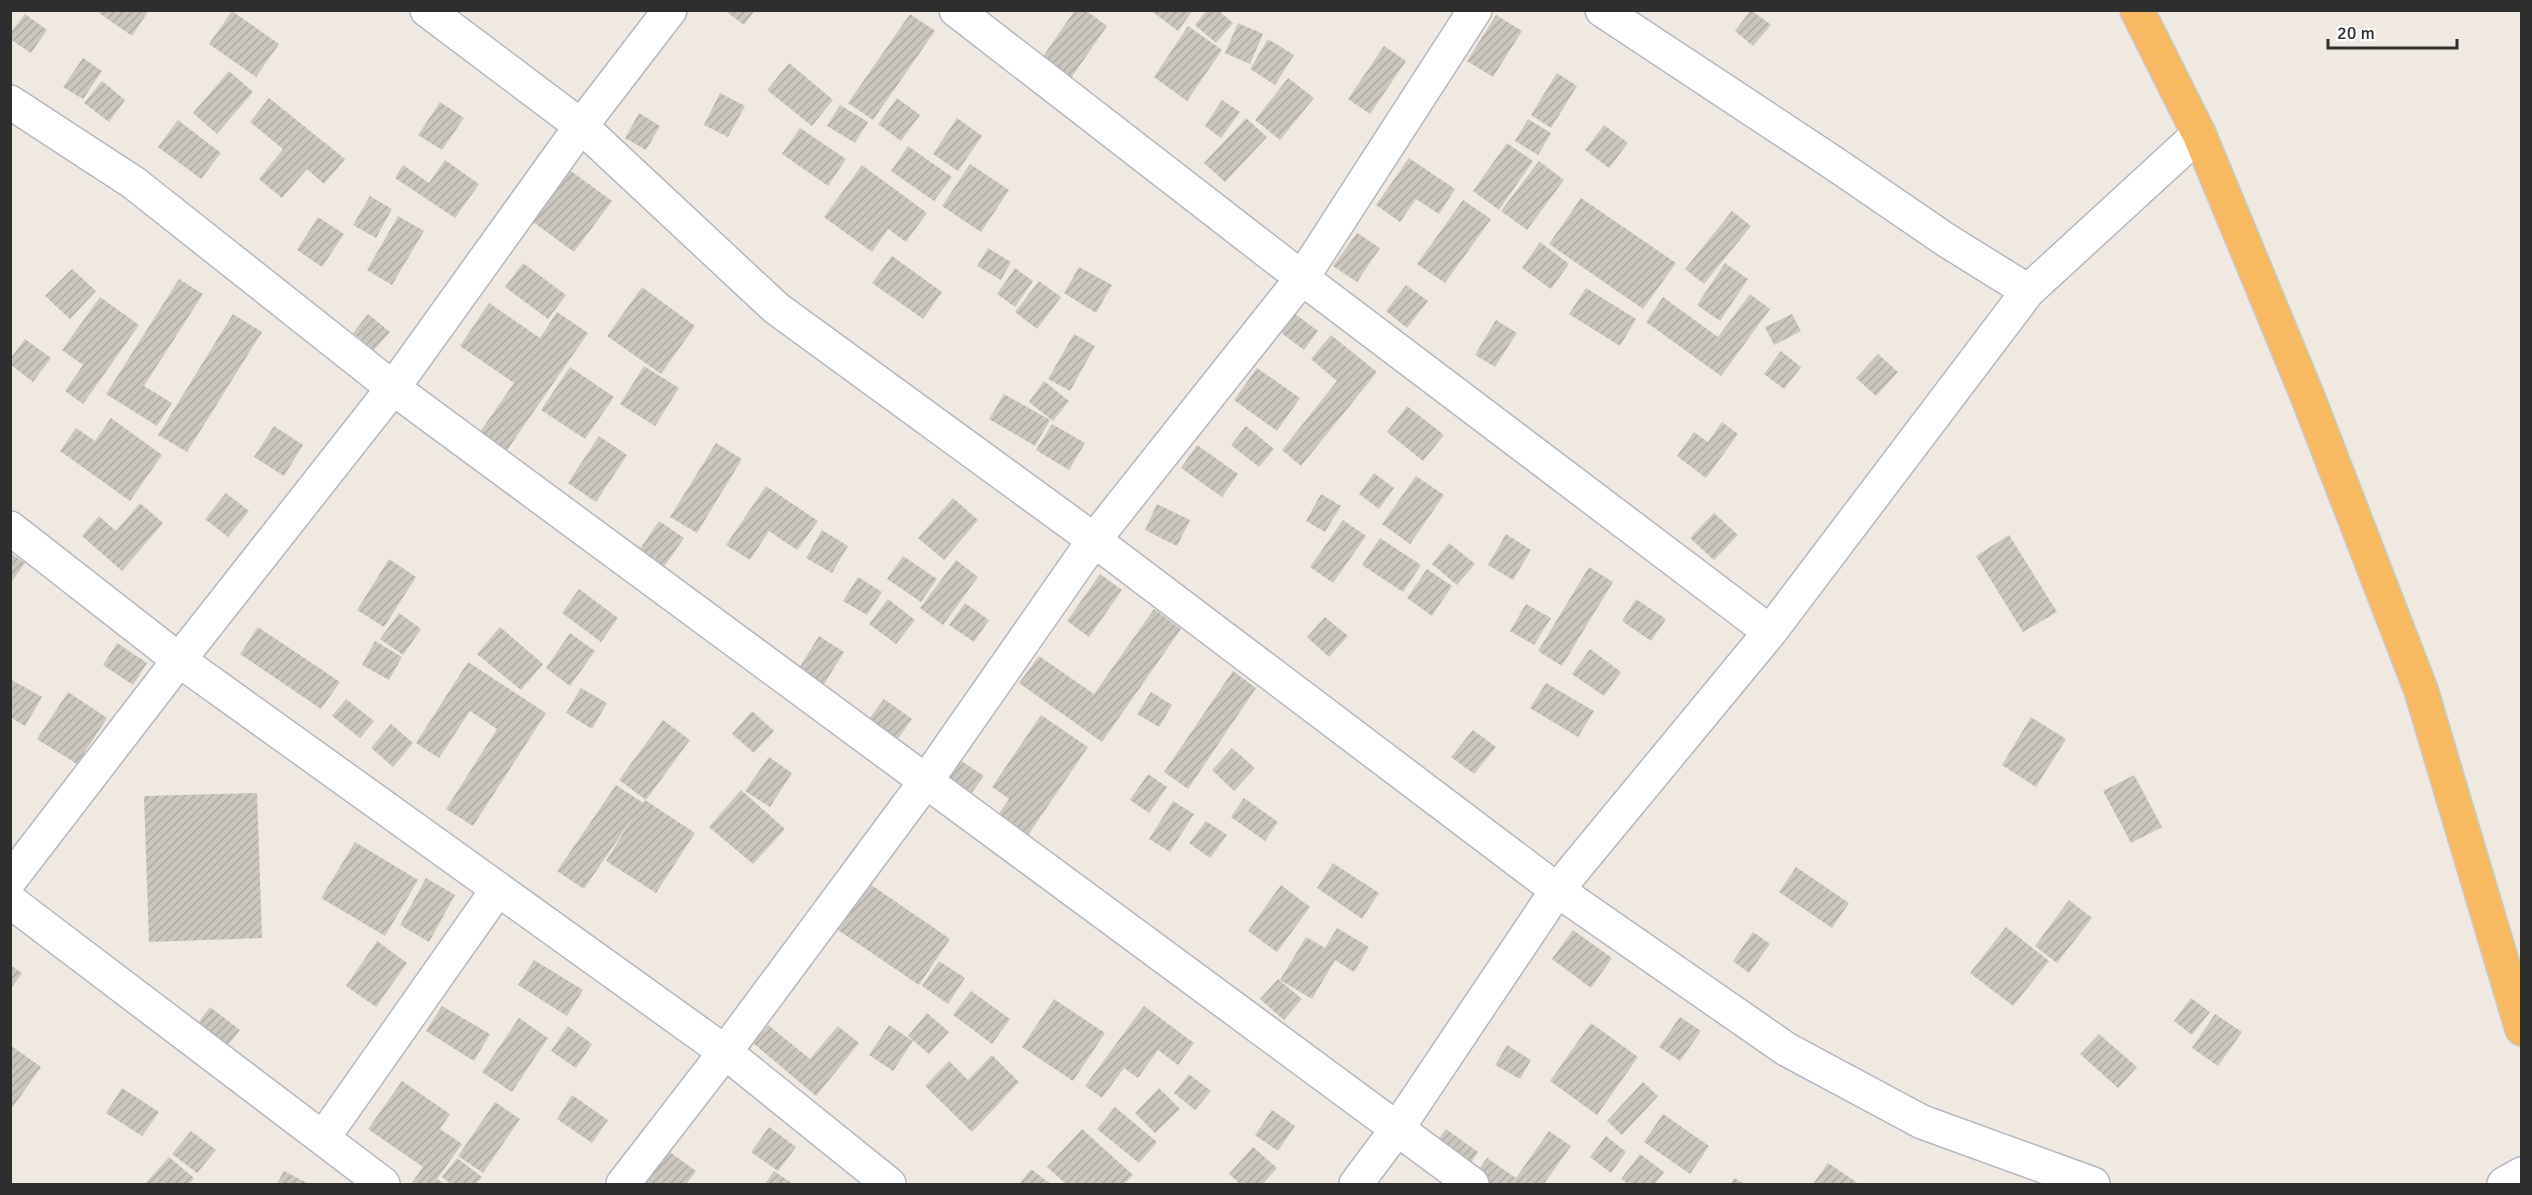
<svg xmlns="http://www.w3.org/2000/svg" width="2532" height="1195" viewBox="0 0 2532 1195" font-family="Signika,sans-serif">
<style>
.building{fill:url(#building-hatch)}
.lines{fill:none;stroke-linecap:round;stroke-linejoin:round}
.minor-casing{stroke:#b4b7c1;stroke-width:36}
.trunk-casing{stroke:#c9c9c9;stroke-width:36}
.minor{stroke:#fff;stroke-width:33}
.trunk{stroke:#f8ba60;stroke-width:33}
</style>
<defs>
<pattern id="building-hatch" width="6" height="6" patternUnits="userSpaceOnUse" patternTransform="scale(1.5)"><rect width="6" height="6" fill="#cbc7bf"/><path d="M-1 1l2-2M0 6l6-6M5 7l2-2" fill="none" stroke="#afaba4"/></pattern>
</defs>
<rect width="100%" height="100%" fill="#efe9e1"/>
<!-- building -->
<path class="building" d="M101,10h48l-17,26 -33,-23z
M724,10h31l-11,15z
M1075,10h10l22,16 -38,55 -29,-20z
M1150,10h43l-15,21z
M1207,10h11l15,13 -17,20 -21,-18z
M1751,10l20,15 -18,21 -18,-15z
M232,11l47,33 -23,33 -47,-33z
M25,14l22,16 -16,23 -21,-14v-6z
M910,14l25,17 -62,89 -25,-17z
M1496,15l26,16 -29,46 -26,-16z
M1238,23l25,11 -13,30 -25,-11z
M1188,26l34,24 -35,51 -33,-24z
M1268,39l26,16 -19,30 -25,-16z
M1384,46l22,15 -36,53 -22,-15z
M83,58l19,13 -19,28 -20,-12z
M789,63l44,37 -21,26 -45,-36z
M229,71l24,21 -36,42 -24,-21z
M1557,73l20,13 -26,42 -20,-13z
M1288,78l26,20 -34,42 -25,-20z
M102,81l23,19 -16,22 -25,-19z
M720,93l25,13 -17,31 -24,-12z
M269,98l76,61 -21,25 -17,-15 -25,29 -23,-19 24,-30 -33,-27z
M897,98l23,17 -19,26 -23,-17z
M1222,100l18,12 -19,26 -16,-12z
M440,102l24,16 -22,32 -24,-15z
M840,105l28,17 -13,21 -28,-17z
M639,113l21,13 -14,24 -21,-12z
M957,118l25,18 -24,35 -25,-17z
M1246,118l21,19 -42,45 -21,-19z
M1528,119l23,14 -13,22 -23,-14z
M178,120l43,33 -20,26 -43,-32z
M1604,125l24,18 -19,25 -24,-18z
M800,128l46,31 -18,27 -46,-32z
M1507,143l26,18 -34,49 -26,-19z
M908,146l44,31 -18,24 -43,-30z
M1409,158l46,31 -16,25 -23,-15 -16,23 -24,-17z
M445,160l34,24 -24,34 -60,-40 8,-13 26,18z
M1539,161l25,19 -37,50 -26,-19z
M970,164l39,26 -28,42 -39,-26z
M862,165l65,48 -21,29 -18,-13 -16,23 -48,-35z
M571,171l41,30 -38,51 -41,-30z
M370,196l22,13 -16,29 -23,-13z
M1581,198l95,65 -33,46 -94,-65z
M1463,200l28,19 -46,64 -28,-19z
M1732,211l19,15 -47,58 -19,-15z
M398,216l26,15 -32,54 -25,-15z
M318,217l26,17 -22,33 -25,-17z
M1357,233l23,15 -23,34 -24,-16z
M1540,242l29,22 -18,25 -29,-21z
M988,248l23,14 -10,18 -24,-14z
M892,256l50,36 -19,27 -51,-36z
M523,263l43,32 -18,24 -43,-32z
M1725,263l23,16 -28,42 -23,-16z
M1079,267l33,18 -16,28 -32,-20z
M1015,268l18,13 -18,26 -18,-13z
M72,269l24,22 -26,28 -25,-23z
M179,279l24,15 -59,92 28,17 -15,23 -51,-32z
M1039,281l22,16 -24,32 -22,-17z
M1406,285l22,16 -21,27 -21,-17z
M642,287l53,39 -34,48 -54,-38z
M1586,288l50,31 -16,27 -51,-32z
M1750,294l20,15 -49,67 -75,-54 17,-25 55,40z
M100,297l39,28 -56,79 -18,-13 18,-26 -21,-15z
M489,303l51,35 17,-26 31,21 -83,120 -27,-18 36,-52 -54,-37z
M1294,313l24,18 -14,19 -24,-18z
M233,314l29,18 -75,120 -29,-17z
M368,314l22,18 -16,18 -21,-17z
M1792,314l9,17 -27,14 -9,-18z
M1496,320l21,13 -22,34 -20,-12z
M1074,334l21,12 -25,45 -22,-12z
M1331,335l46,37 -76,94 -19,-16 55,-69 -26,-22z
M25,339l26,19 -18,24 -23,-18v-5z
M1781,351l20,16 -17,22 -20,-15z
M1878,354l20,18 -22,24 -20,-18z
M644,366l35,22 -24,38 -35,-22z
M570,367l44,30 -29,42 -44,-29z
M1257,368l43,30 -23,33 -43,-31z
M1044,381l25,20 -16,20 -24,-19z
M1004,394l46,26 -15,26 -46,-27z
M1407,406l37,29 -21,26 -36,-29z
M111,418l51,37 -32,46 -70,-50 16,-23 19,13z
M1722,422l16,12 -32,44 -29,-22 17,-24 14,10z
M1052,424l33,19 -16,27 -33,-20z
M274,426l29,19 -19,31 -30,-19z
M1246,426l28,23 -15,18 -28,-22z
M599,436l28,19 -31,47 -28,-19z
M716,443l26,16 -45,74 -27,-16z
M1197,445l41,29 -16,23 -41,-29z
M1374,473l20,15 -15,21 -20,-15z
M1416,476l28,19 -34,49 -28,-20z
M766,486l52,35 -21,29 -28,-19 -19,29 -24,-15z
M226,493l23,18 -21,26 -23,-18z
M1321,494l20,12 -16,26 -19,-11z
M953,498l25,22 -34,40 -26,-22z
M140,503l23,20 -41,48 -40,-35 17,-20 17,15z
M1157,504l33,16 -13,26 -32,-16z
M1714,513l24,22 -24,25 -24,-22z
M1343,520l23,16 -33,47 -23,-16z
M659,521l25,17 -21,30 -25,-16z
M822,530l26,16 -16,27 -26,-15z
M1506,534l25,16 -18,30 -25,-15z
M2009,535l48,77 -34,20 -47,-76z
M1380,538l41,27 -18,27 -41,-27z
M1449,543l26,21 -18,21 -25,-21z
M10,553l15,10 -15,21z
M903,556l34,23 -16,23 -34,-23z
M389,559l27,18 -32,50 -27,-17z
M956,560l22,17 -35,48 -23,-17z
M1589,567l24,15 -51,84 -24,-15z
M1427,569l25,17 -20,30 -25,-18z
M1100,574l22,16 -33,47 -22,-16z
M858,577l24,15 -15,23 -24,-14z
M579,589l39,29 -17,24 -39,-29z
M888,599l27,21 -19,24 -27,-20z
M1636,599l30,20 -15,22 -29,-20z
M965,603l24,17 -15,22 -25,-17z
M1526,604l25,14 -17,27 -24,-14z
M1154,609l27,20 -79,113 -83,-59 20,-27 55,38z
M399,613l22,16 -18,26 -23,-16z
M1325,617l23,19 -19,21 -22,-20z
M258,627l82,55 -19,27 -81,-55z
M500,627l43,37 -22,26 -44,-36z
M570,633l25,18 -25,35 -24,-18z
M819,636l25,16 -23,37 -25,-16z
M375,641l27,16 -13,23 -27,-15z
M117,643l30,20 -14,22 -30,-20z
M1590,649l31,23 -17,24 -32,-22z
M468,662l78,51 -73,113 -27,-17 51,-80 -27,-18 -31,47 -23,-15z
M1233,671l23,17 -68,101 -24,-17z
M10,679l32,18 -17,29 -15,-9z
M1546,683l48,28 -16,26 -48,-29z
M581,688l26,15 -15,26 -26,-16z
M68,692l39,26 -30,46 -40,-25z
M1151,692l21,13 -13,22 -22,-13z
M346,699l28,22 -14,17 -28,-22z
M884,699l28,20 -17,24 -29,-20z
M752,711l22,20 -20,22 -22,-19z
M1041,715l47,32 -66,97 -30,-20 17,-25 -17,-12z
M2031,717l35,22 -30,48 -34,-22z
M663,720l27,20 -44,60 -27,-20z
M391,724l22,19 -20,24 -22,-19z
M1473,730l23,17 -22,27 -23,-17z
M1232,748l23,20 -21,23 -22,-21z
M769,757l23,16 -22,34 -25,-16z
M957,758l27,18 -18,25 -26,-17z
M1148,774l19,13 -18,26 -19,-13z
M2134,775l28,52 -31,16 -28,-52z
M616,785l27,18 2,-3 50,33 -39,60 -50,-32 27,-44 -49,72 -27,-18z
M741,790l44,39 -32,35 -44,-37z
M257,793l5,145 -113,4 -5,-146z
M1244,798l34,24 -13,19 -34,-24z
M1173,801l21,13 -24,38 -21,-13z
M1206,821l21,14 -17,23 -21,-15z
M355,842l63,38 -33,56 -64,-38z
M1333,863l46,30 -17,26 -45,-31z
M1796,867l53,36 -17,25 -53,-36z
M426,878l29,17 -26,47 -29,-17z
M867,882l83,57 -31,46 -84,-57z
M1281,885l29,22 -33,45 -29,-21z
M2069,900l23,18 -35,45 -22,-17z
M2006,927l43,34 -36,45 -43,-33z
M1337,928l32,19 -15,25 -19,-12 -23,39 -32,-19 26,-43 19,11z
M1573,930l39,28 -21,30 -39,-29z
M1753,932l17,12 -21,29 -16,-12z
M377,941l30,22 -31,44 -30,-21z
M534,960l49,30 -16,26 -49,-31z
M939,961l26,17 -17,26 -26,-18z
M10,965l12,8 -12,17z
M1278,979l24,20 -18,21 -24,-21z
M971,991l39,28 -18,25 -39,-29z
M2191,998l19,14 -18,23 -18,-14z
M1054,999l51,34 -32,48 -51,-34z
M442,1006l48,28 -16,27 -48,-30z
M1144,1006l50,37 -16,22 -20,-15 -20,28 -14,-10 -22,30 -17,-12z
M210,1007l30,23 -12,15 -30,-22z
M927,1013l22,19 -20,22 -21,-18z
M2215,1014l27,18 -24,34 -26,-18z
M1680,1017l21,14 -21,30 -21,-14z
M519,1018l29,20 -36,54 -30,-20z
M1591,1023l47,34 -41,58 -47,-34z
M768,1025l42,34 28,-33 21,17 -43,53 -63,-53z
M889,1025l24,16 -20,30 -24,-16z
M568,1026l24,18 -16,24 -25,-17z
M2099,1034l38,33 -19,21 -38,-34z
M10,1045l31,22 -31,44z
M1507,1045l24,15 -11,19 -25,-14z
M992,1055l27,27 -47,50 -47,-46 24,-25 19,19z
M1189,1074l22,17 -16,19 -21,-17z
M402,1081l48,33 -10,15 22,15 -25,35 8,5h-34l12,-17 -55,-38z
M1643,1082l15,14 -36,39 -15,-14z
M122,1088l37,24 -17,24 -36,-23z
M1159,1088l21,21 -25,24 -20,-20z
M572,1095l36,25 -16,23 -35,-24z
M495,1102l25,17 -37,54 -25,-17z
M1115,1107l42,35 -18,21 -42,-34z
M1272,1110l23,16 -17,25 -23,-16z
M1663,1114l46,32 -19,28 -46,-32z
M769,1127l27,20 -18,24 -27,-19z
M1082,1129l51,46 -9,9h-58l-19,-17z
M1446,1129l32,23 -16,24 -33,-23z
M191,1131l25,19 -19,23 -25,-19z
M1549,1131l22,15 -27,38h-71l-3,-2 17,-24 29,20z
M1606,1136l20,16 -15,21 -21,-16z
M1253,1147l24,21 -14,16h-23l-11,-10z
M667,1150l29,21 -10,13h-44z
M1640,1154l24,18 -9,12h-27l-7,-5z
M169,1157l25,21 -5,6h-44z
M457,1158l25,19 -6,7h-25l-9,-7z
M1828,1163l31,21h-46z
M1031,1169l20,15h-32z
M284,1171l25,13h-32z
M774,1171l19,13h-28z
M1734,1178l11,6h-14z"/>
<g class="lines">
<defs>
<path id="minor" d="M427,10l154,116 195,182 318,232 463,350 229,159 136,73 171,62
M956,10l346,268 468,354
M1602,10l233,154 111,76 82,51
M10,102l124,81 259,205 1079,796
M10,528l169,132 546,392 164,132
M10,880l169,-220 214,-272 188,-262 89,-116
M10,901l373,283
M323,1138l175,-249
M623,1184l102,-132 201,-271 168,-241 208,-262 173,-268
M1356,1184l41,-55 160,-239 213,-258 258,-341 171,-157
M2504,1184l18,-10"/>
<path id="trunk" d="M2137,10l62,124 108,261 114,295 101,339"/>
</defs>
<!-- minor casing -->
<use href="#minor" class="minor-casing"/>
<!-- trunk casing -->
<use href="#trunk" class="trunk-casing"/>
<!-- minor -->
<use href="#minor" class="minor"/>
<!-- trunk -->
<use href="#trunk" class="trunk"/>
</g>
<!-- border -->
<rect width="2532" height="1195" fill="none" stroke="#2e2e2e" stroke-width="24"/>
<!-- scale -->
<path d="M2328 39v9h129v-9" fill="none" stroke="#2e2e2e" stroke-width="3"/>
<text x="2337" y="39" font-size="18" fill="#2e2e2e" stroke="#ffffff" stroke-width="4.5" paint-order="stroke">20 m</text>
</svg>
